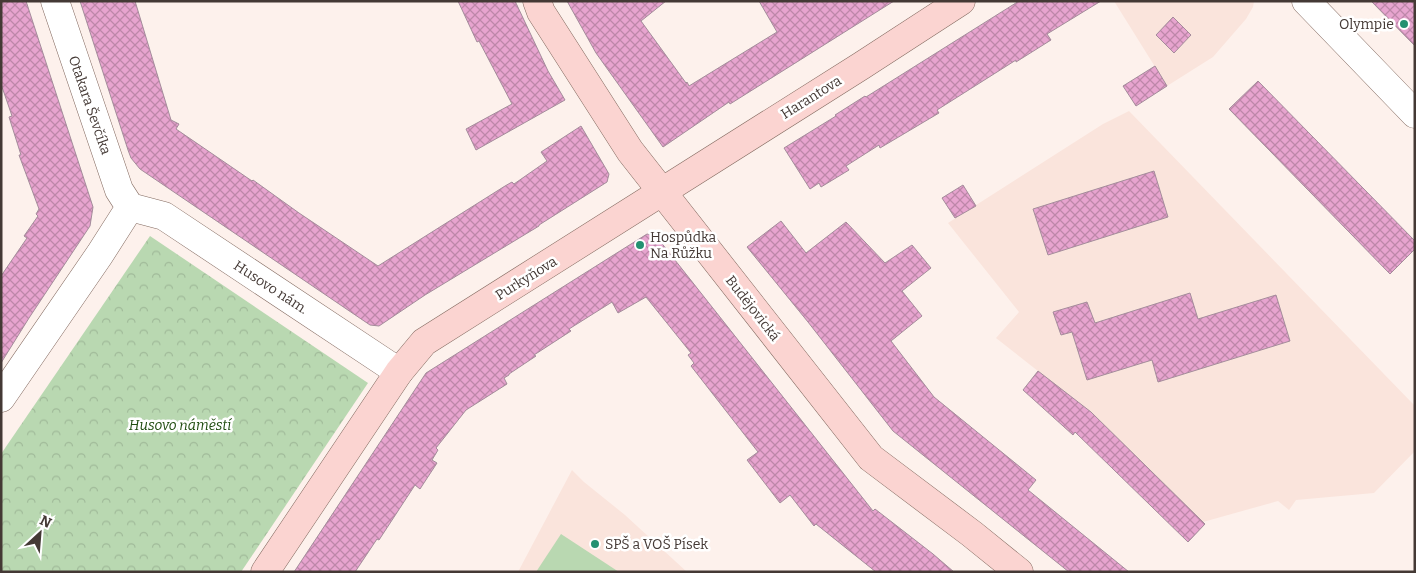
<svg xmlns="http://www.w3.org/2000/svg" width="1416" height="573" viewBox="0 0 1416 573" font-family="Bitter,serif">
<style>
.built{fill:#fae4dc}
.forest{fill:url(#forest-crowns)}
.park{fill:#b9d8b1}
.building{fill:url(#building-cross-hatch);stroke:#a48c9b}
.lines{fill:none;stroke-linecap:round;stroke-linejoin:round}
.street-casing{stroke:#836a60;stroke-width:29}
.secondary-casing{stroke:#836a60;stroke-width:29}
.street{stroke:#fff;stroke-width:28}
.secondary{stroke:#fbd4d1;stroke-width:28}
.poi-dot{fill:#239171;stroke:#fff;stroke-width:2}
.labels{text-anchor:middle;stroke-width:5;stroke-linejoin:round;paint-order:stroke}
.poi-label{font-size:14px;fill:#443935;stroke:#fff;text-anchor:start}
.street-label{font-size:14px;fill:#443935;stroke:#fff}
.park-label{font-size:14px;font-style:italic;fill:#1f4c0f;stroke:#fff}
</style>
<defs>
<pattern id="forest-crowns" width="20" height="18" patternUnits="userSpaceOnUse" patternTransform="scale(1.25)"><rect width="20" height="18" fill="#b9d8b1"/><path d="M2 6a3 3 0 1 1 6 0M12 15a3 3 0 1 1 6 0" fill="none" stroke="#a0ba99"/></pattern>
<pattern id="building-cross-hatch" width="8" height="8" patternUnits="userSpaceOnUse" patternTransform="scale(1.25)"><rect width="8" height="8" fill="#e7a4cf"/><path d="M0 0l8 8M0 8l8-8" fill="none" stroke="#bd87a9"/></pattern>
</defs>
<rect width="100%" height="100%" fill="#fdf1ec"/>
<!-- built -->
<path class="built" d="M1114,1h140l-1,6 -7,12 -33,38 -46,29z
M1129,111l286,295v45l-41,42 -78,7 -7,10 -11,-9 -75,21 -113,-110 -94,-74 23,-26 -71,-89 155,-99z
M572,470l12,12 41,33 62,57h-169z"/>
<!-- forest -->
<path class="forest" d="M150,236l218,147 -127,189h-240v-118z"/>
<!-- park -->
<path class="park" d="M561,534l58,38h-83z"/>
<!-- building -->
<path class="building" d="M1,1h25l67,206 -3,19 -61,92 -28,45v-87l26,-38 -3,-2 14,-20 -2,-2 3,-5 -20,-54h2l-12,-38 3,-1 -11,-32z
M80,1h55l36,119 8,4 -3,5 76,52 1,-1 46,33 79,53 127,-80 7,-4 2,2 33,-23 -6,-9 40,-26 28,48 -2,8 -68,43v1l-114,69 -46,31 -9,-1 -230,-156 -9,-11 -3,-8z
M458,1h57l33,70 17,29 -89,50 -10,-21 46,-25 -33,-63 -2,1z
M567,1h99l-25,20 45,62 1,-1 2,4 88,-54 -18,-31h135l-164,103 -1,-2 -66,45 -67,-94z
M1019,1h82l-54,33 4,6 -35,22v-2l-79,50 2,3 -59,35 -1,-3 -33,21 3,4 -28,17 -2,-4 -9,6 -26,-41 52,-32 -1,-1 30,-19 1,1z
M1371,1h44v45z
M1173,17l18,18 -17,18 -18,-18z
M1155,66l12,20 -31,20 -13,-20z
M1258,81l157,160v8l-25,25 -161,-165z
M1154,171l14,46 -120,38 -15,-46z
M963,185l13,21 -21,12 -13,-20z
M781,221l25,32 40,-31 39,41 27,-18 19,23 -29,23 20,25 -31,25 43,56 102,83 -8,10 101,82h-60l-176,-141 -85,-109 -61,-75z
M647,234l9,2 217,275 2,-2 58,45 21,18h-78l-60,-48 -2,2 -24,-31 -10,8 -33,-43 11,-8 -67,-86 3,-3 -6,-8 3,-2 -45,-56 -28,16 -6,-11 -43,27 2,2 -37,24 2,1 -27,18v1l-5,3 3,6 -41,26 -30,38 2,2 -6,10 5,3 -17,26 -5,-4 -36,55 -2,-1 -22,33h-61l132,-199z
M1190,293l8,26 78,-24 14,46 -132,41 -6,-22 -65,20 -15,-48 -11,3 -8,-23 34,-10 8,21z
M1038,371l53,41 114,112 -17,18 -113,-110 -2,3 -50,-45z"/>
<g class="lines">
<defs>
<path id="street" d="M55,1l64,189 11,17
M1306,1l109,113
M130,207l34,9 235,156
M1,398l99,-144 30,-47"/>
<path id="secondary" d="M537,1l4,11 89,139 241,307 101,76 47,38
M265,572l134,-200 25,-30 437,-276 100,-65"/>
</defs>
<!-- street casing -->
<use href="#street" class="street-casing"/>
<!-- secondary casing -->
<use href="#secondary" class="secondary-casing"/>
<!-- street -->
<use href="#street" class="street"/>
<!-- secondary -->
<use href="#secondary" class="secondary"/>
</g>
<!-- markers -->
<g class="poi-dot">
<circle cx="1404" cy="24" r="5"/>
<circle cx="640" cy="245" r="5"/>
<circle cx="595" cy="544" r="5"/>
</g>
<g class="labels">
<!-- poi labels -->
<g class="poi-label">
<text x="1394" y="29" text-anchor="end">Olympie</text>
<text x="650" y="242">Hospůdka<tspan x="650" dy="16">Na Růžku</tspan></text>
<text x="605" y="549">SPŠ a VOŠ Písek</text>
</g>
<!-- street labels -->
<g class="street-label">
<text transform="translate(811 97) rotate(-32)" y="5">Harantova</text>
<text transform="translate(90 105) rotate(71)" y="5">Otakara Ševčíka</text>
<text transform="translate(526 278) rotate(-32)" y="5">Purkyňova</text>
<text transform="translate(271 287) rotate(33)" y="5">Husovo nám.</text>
<text transform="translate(753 308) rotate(52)" y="5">Budějovická</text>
</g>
<!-- park labels -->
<g class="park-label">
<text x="180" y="430">Husovo náměstí</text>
</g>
</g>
<!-- border -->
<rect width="1416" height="573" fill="none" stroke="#443935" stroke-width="5"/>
<!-- north arrow -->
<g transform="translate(40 533) rotate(26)" stroke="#ffffff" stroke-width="4" paint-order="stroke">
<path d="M0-4L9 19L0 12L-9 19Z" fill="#443935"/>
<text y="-8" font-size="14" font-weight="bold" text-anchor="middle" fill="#443935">N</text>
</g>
</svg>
